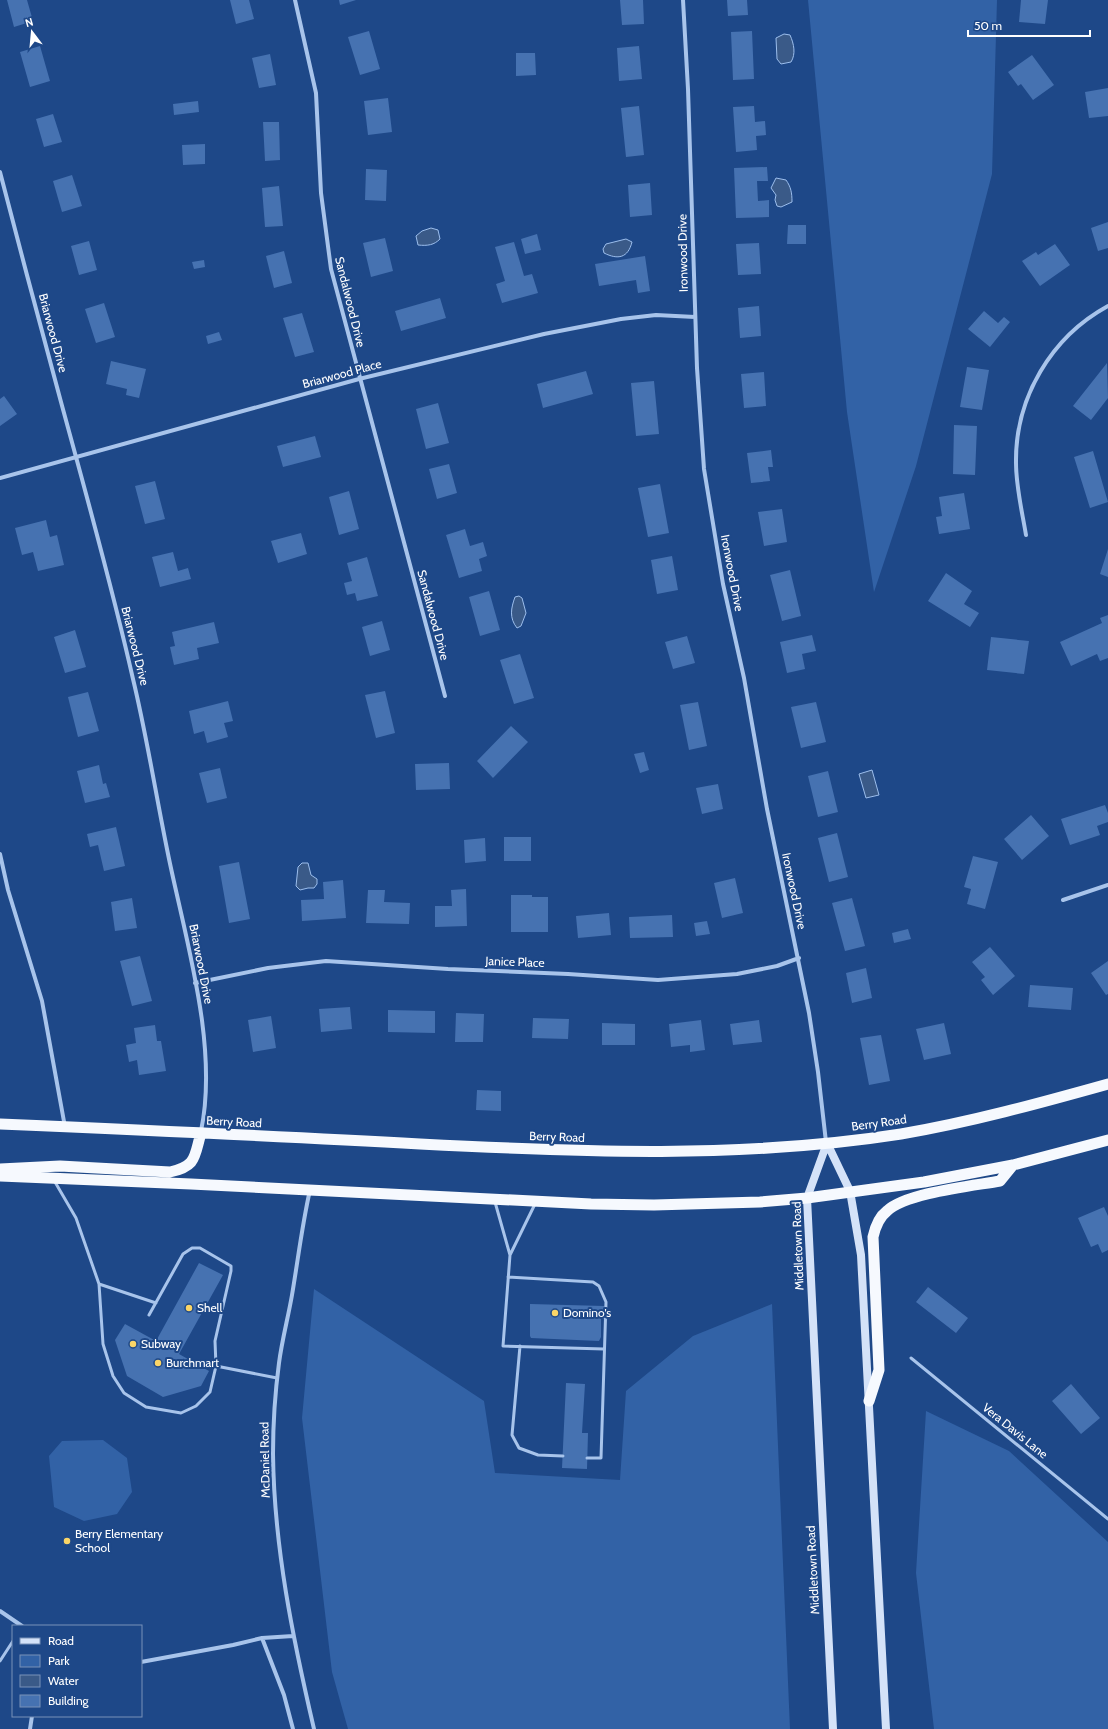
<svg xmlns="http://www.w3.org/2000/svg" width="1108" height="1729" viewBox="0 0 1108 1729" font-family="Cabin,sans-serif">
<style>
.green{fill:#3262a6}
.water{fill:#3a5a88;stroke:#9cbeed}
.building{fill:#4672b1}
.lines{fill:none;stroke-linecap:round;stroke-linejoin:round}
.service{stroke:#a8c4eb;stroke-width:3}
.minor{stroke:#a8c4eb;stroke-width:4}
.secondary{stroke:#d4e2f8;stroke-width:8}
.trunk{stroke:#f6f9fe;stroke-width:11}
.poi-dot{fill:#fad567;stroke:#1e4888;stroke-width:1.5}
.labels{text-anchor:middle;stroke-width:4;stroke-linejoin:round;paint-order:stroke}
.street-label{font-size:12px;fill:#fff;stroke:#1e4888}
.poi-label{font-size:12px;fill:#fff;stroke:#1e4888;text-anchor:start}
</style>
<rect width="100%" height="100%" fill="#1e4888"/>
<!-- green -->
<path class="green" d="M808,0h189l-5,174 -76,292 -42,126 -27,-180z
M314,1289l170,112 11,72 125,7 6,-89 67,-55 79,-32 18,425h-442l-16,-57 -30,-254z
M926,1411l83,40 99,91v187h-174l-18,-156z
M103,1440l24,18 5,34 -15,22 -33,7 -30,-14 -5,-51 13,-15z"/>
<!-- water -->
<path class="water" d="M784,34l6,1c4,9 6,19 1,27l-10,2 -4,-5 -1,-21z
M776,178l10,2c5,7 6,13 6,22l-11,5 -4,-1 -2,-6 1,-5 -5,-7z
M431,228l7,2 2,9c-6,6 -12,7 -22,6l-2,-9 6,-5z
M626,239l6,3c-4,16 -14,18 -28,11l-1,-4 3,-5z
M519,596l3,2 4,15 -5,13 -4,2c-8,-10 -6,-20 -2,-31z
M872,770l7,25 -13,3 -7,-24z
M302,863h6l3,12 6,4v5l-3,4h-6l-8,2 -4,-4 2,-19z"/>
<!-- building -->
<path class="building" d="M7,0h20l6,21 -19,6z
M230,0h19l5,19 -18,5z
M339,0h17l-16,5z
M620,0h23l1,24 -22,1z
M727,0h20l1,15 -20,1z
M1021,0h27l-3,24 -26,-2z
M369,31l11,38 -20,6 -12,-38z
M752,31l2,48 -21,1 -2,-48z
M40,46l10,35 -20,6 -10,-35z
M639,46l3,33 -23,2 -2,-33z
M516,53h19l1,22 -20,1z
M270,54l6,31 -17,3 -7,-30z
M1032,55l22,30 -21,15 -12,-16 -3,2 -10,-14z
M1108,88v28l-19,2 -4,-26z
M388,98l4,34 -24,3 -4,-34z
M198,101l1,11 -25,3 -1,-11z
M639,106l5,49 -18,2 -5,-49z
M754,106l1,16 10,-1 1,14 -10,1 1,14 -21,2 -3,-45z
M53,114l9,28 -18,5 -8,-28z
M263,122h16l1,38 -15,1z
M205,144v20l-22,1 -1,-20z
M767,167l1,14h-11l1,20 11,-1v17l-33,1 -2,-50z
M366,169l21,1 -1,31 -21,-1z
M72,175l10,31 -20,6 -9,-31z
M650,183l2,32 -22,2 -2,-32z
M279,186l4,40 -18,1 -3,-39z
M1108,222v26l-10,3 -7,-23z
M788,225h18v19h-19z
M537,234l4,16 -16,4 -4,-15z
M385,238l8,33 -22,6 -8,-34z
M89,241l8,29 -18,5 -8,-29z
M514,242l10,34 8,-2 6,19 -36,10 -6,-19 9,-3 -10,-34z
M759,243l2,31 -23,1 -2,-31z
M1055,244l15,21 -30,21 -18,-25 14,-9 2,3z
M284,251l8,32 -18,5 -8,-32z
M645,256l5,35 -12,2 -2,-13 -37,6 -4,-22z
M204,260l1,7 -11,2 -2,-7z
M440,298l6,20 -45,13 -6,-20z
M104,303l11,34 -19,6 -11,-34z
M759,306l2,30 -21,2 -2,-30z
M984,311l14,12 6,-6 6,5 -20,25 -22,-18z
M302,313l12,39 -19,5 -12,-39z
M219,332l3,8 -14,4 -2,-8z
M111,361l35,8 -7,29 -13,-3 1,-6 -21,-5z
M1107,363l1,35 -17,22 -18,-14z
M967,367l22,3 -7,40 -22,-3z
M586,371l7,23 -50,14 -6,-24z
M764,372l2,34 -22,2 -3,-34z
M654,381l5,53 -23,2 -5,-53z
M4,396l13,18 -17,12v-27z
M438,403l11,40 -23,6 -10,-40z
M954,425l23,1 -2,49 -22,-1z
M315,436l6,21 -38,10 -6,-21z
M771,450l2,17h-5l2,14 -19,2 -4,-30z
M1093,451l15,51 -18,6 -16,-51z
M449,464l8,29 -20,6 -8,-30z
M155,481l10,38 -20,5 -10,-38z
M660,484l9,49 -21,4 -10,-49z
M349,491l10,38 -20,6 -10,-38z
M964,493l6,36 -31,5 -3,-17 6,-1 -3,-19z
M782,509l5,33 -23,4 -6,-34z
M46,520l4,17 7,-2 7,30 -26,6 -5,-19 -11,3 -7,-27z
M465,529l5,17 13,-4 4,14 -8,3 3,12 -23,7 -13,-43z
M301,533l6,21 -29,9 -7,-22z
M1108,549v28l-8,-3z
M173,552l5,19 10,-3 3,11 -31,8 -8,-30z
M672,556l6,34 -21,4 -6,-34z
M367,557l11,39 -21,5 -2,-8 -8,2 -3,-12 8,-2 -5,-18z
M790,570l11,46 -19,5 -12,-46z
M946,573l26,18 -8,13 15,9 -9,14 -42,-26z
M489,591l11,39 -20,6 -11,-39z
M1108,615v43l-8,3 -3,-7 -26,12 -11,-24 42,-19 -2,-5z
M382,621l8,29 -20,6 -8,-29z
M214,622l5,21 -22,5 2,11 -25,6 -4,-18 5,-1 -3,-14z
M75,630l11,37 -21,6 -11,-36z
M812,635l4,16 -14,3 3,15 -18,4 -7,-31z
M687,636l8,27 -22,6 -8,-27z
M991,637l38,4 -5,33 -37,-4z
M520,654l14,44 -20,6 -14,-44z
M385,691l10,42 -19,5 -11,-43z
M88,692l11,39 -21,6 -10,-40z
M228,701l5,20 -9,2 4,14 -21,6 -3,-12 -10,3 -5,-23z
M698,702l9,44 -18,4 -9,-45z
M816,702l10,40 -25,6 -10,-41z
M511,726l17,16 -35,36 -16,-17z
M644,752l5,18 -9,3 -6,-19z
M449,763l1,26 -34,1 -1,-26z
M99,765l4,19 3,-1 4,14 -25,6 -8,-32z
M220,768l7,30 -20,5 -8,-30z
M828,771l10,41 -20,5 -10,-41z
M718,784l5,25 -21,5 -6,-26z
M1105,805l3,8v9l-11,4 3,9 -30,10 -9,-26z
M1031,815l18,21 -27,24 -18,-21z
M116,827l9,39 -21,5 -6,-26 -8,2 -3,-13z
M837,833l11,44 -19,5 -11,-44z
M504,837h27v24h-27z
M485,838l1,23 -21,2 -1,-23z
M973,856l25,6 -13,47 -18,-5 4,-15 -7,-2z
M239,862l11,57 -21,4 -10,-57z
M735,878l8,35 -21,5 -8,-35z
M343,880l3,38 -44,3 -1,-21 23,-1 -1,-17z
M466,889l1,37 -32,1v-21h17l-1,-16z
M368,890h17l-1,12 26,1 -1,21 -43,-1z
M511,895h21v2h16v35h-37z
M132,898l5,30 -22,3 -4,-29z
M852,898l13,48 -20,5 -13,-48z
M609,913l2,22 -33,3 -2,-22z
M672,915l1,22 -43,1 -1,-21z
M707,921l3,13 -14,2 -2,-13z
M908,929l3,10 -17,4 -2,-10z
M990,947l25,29 -22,19 -12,-15 4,-3 -13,-15z
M140,956l12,45 -20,5 -12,-45z
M1108,961v33l-2,1 -15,-22z
M866,968l6,30 -20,5 -6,-30z
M1030,985l43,3 -2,22 -43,-3z
M350,1007l2,22 -31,3 -2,-23z
M388,1010l47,1v22l-47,-1z
M456,1013l28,1 -1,28h-28z
M271,1016l5,32 -23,4 -5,-32z
M533,1018l36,1 -1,20 -36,-1z
M701,1020l4,30 -15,2v-7l-19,2 -2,-23z
M759,1020l3,22 -29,3 -3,-21z
M602,1023l33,1v21h-33z
M944,1023l7,31 -27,6 -8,-31z
M155,1025l2,16h4l5,30 -27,4 -2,-15 -8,2 -3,-17 10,-2 -2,-15z
M881,1035l9,46 -21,4 -9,-47z
M477,1090l24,1v20l-25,-1z
M1104,1207l4,9v34l-6,3 -4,-9 -7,3 -13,-29z
M199,1263l24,12 -44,79 30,17 -8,15 -38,11 -36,-21 -12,-36 10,-16 31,17z
M928,1287l40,31 -12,15 -40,-31z
M530,1304l74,2v13l-3,-1v19l-2,4 -68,-3 -1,-2z
M566,1383l19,1 -3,49h6l-1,36 -25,-1z
M1071,1384l29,34 -19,16 -29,-33z"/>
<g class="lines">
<!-- service -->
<path class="service" d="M55,1182l21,36 23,66 57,19
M495,1202l15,53 25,-51
M510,1255l-7,91 101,3
M508,1277l85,5 6,4 7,16 -5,156h-14
M99,1284l4,60 10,32 11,17 22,14 35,6 15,-7 14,-14 6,-26
M149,1315l34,-61 9,-6h8l31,18v5l-16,70 1,25 61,12
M520,1346l-8,89 7,13 19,7 25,1
M911,1358l197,161
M0,1661l13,-20"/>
<!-- minor -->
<path class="minor" d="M295,0l21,93 5,100 10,76 114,427
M683,0l5,89 9,279 7,101 19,115 21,94 23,131 42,204 9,59 8,70
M0,172c20,77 40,153 61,230 25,92 51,184 72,277 14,58 23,117 35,175 17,84 51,192 33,277
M0,478l359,-99 185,-45 77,-15 35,-4 39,2
M1026,535c-4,-24 -10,-48 -10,-72 -1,-65 35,-126 92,-157
M0,854l8,36 34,111 23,126
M1063,900l45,-15
M195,983l73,-15 58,-7 122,8 120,5 90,6 79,-6 40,-8 22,-8
M310,1190c-8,35 -12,70 -18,105 -4,23 -10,45 -13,68 -4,30 -6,61 -6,91 1,93 20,185 41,275
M0,1611l22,15
M262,1638l22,57 9,34
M141,1662l92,-17 29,-7 31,-2
M30,1729l2,-13"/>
<!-- secondary -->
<path class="secondary" d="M827,1143l23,48 11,64 25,474
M827,1143l-20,55 26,531"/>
<!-- trunk -->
<path class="trunk" d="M0,1124c140,6 280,12 420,20 160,8 322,15 481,-10 70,-12 139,-31 207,-50
M0,1169l60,-3 110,6c27,-6 24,-15 31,-39
M0,1176l191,8 400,20 63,1 106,-3 47,-4 117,-16 89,-17 95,-25
M869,1401l10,-31 -6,-133c2,-9 6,-20 14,-26 19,-18 85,-25 113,-30l13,-16"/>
</g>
<!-- markers -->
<g class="poi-dot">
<circle cx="189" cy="1308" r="4"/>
<circle cx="555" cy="1313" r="4"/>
<circle cx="133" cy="1344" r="4"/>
<circle cx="158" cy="1363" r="4"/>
<circle cx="67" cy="1541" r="4"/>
</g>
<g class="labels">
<!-- street labels -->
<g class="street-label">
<text transform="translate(683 253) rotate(-91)" y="4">Ironwood Drive</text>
<text transform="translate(350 302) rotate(76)" y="4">Sandalwood Drive</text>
<text transform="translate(53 333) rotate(75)" y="4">Briarwood Drive</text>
<text transform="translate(342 374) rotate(-15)" y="4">Briarwood Place</text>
<text transform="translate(732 573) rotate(79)" y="4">Ironwood Drive</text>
<text transform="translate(433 615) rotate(75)" y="4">Sandalwood Drive</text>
<text transform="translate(135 646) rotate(76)" y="4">Briarwood Drive</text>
<text transform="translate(794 891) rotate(78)" y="4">Ironwood Drive</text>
<text transform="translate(515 962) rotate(2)" y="4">Janice Place</text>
<text transform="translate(201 964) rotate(79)" y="4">Briarwood Drive</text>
<text transform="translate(234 1122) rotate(3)" y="4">Berry Road</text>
<text transform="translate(879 1123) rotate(-8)" y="4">Berry Road</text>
<text transform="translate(557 1137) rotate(2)" y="4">Berry Road</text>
<text transform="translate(798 1246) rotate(-92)" y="4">Middletown Road</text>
<text transform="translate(1015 1431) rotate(39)" y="4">Vera Davis Lane</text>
<text transform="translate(265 1460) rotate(-91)" y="4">McDaniel Road</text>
<text transform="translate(813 1570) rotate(-93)" y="4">Middletown Road</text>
</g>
<!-- poi labels -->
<g class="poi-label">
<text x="197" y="1312">Shell</text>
<text x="563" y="1317">Domino's</text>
<text x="141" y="1348">Subway</text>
<text x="166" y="1367">Burchmart</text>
<text x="75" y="1538">Berry Elementary<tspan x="75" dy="14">School</tspan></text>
</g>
</g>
<!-- legend -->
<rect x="12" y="1625" width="130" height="92" fill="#1e4888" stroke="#7891b8"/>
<rect x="20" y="1638" width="20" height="6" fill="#d4e2f8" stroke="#7891b8"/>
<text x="48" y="1645" font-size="12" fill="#ffffff">Road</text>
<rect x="20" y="1655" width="20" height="12" fill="#3262a6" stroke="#7891b8"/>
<text x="48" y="1665" font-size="12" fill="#ffffff">Park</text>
<rect x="20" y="1675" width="20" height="12" fill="#3a5a88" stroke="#7891b8"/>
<text x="48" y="1685" font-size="12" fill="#ffffff">Water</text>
<rect x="20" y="1695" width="20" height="12" fill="#4672b1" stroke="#7891b8"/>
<text x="48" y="1705" font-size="12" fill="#ffffff">Building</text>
<!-- north arrow -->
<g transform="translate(32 32) rotate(344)" stroke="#1e4888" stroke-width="3" paint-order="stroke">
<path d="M0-3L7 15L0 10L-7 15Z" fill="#ffffff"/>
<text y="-6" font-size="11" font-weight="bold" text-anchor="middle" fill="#ffffff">N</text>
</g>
<!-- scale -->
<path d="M968 30v6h122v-6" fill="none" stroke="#ffffff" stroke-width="2"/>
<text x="974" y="30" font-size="12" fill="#ffffff" stroke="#1e4888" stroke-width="3" paint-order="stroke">50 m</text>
</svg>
